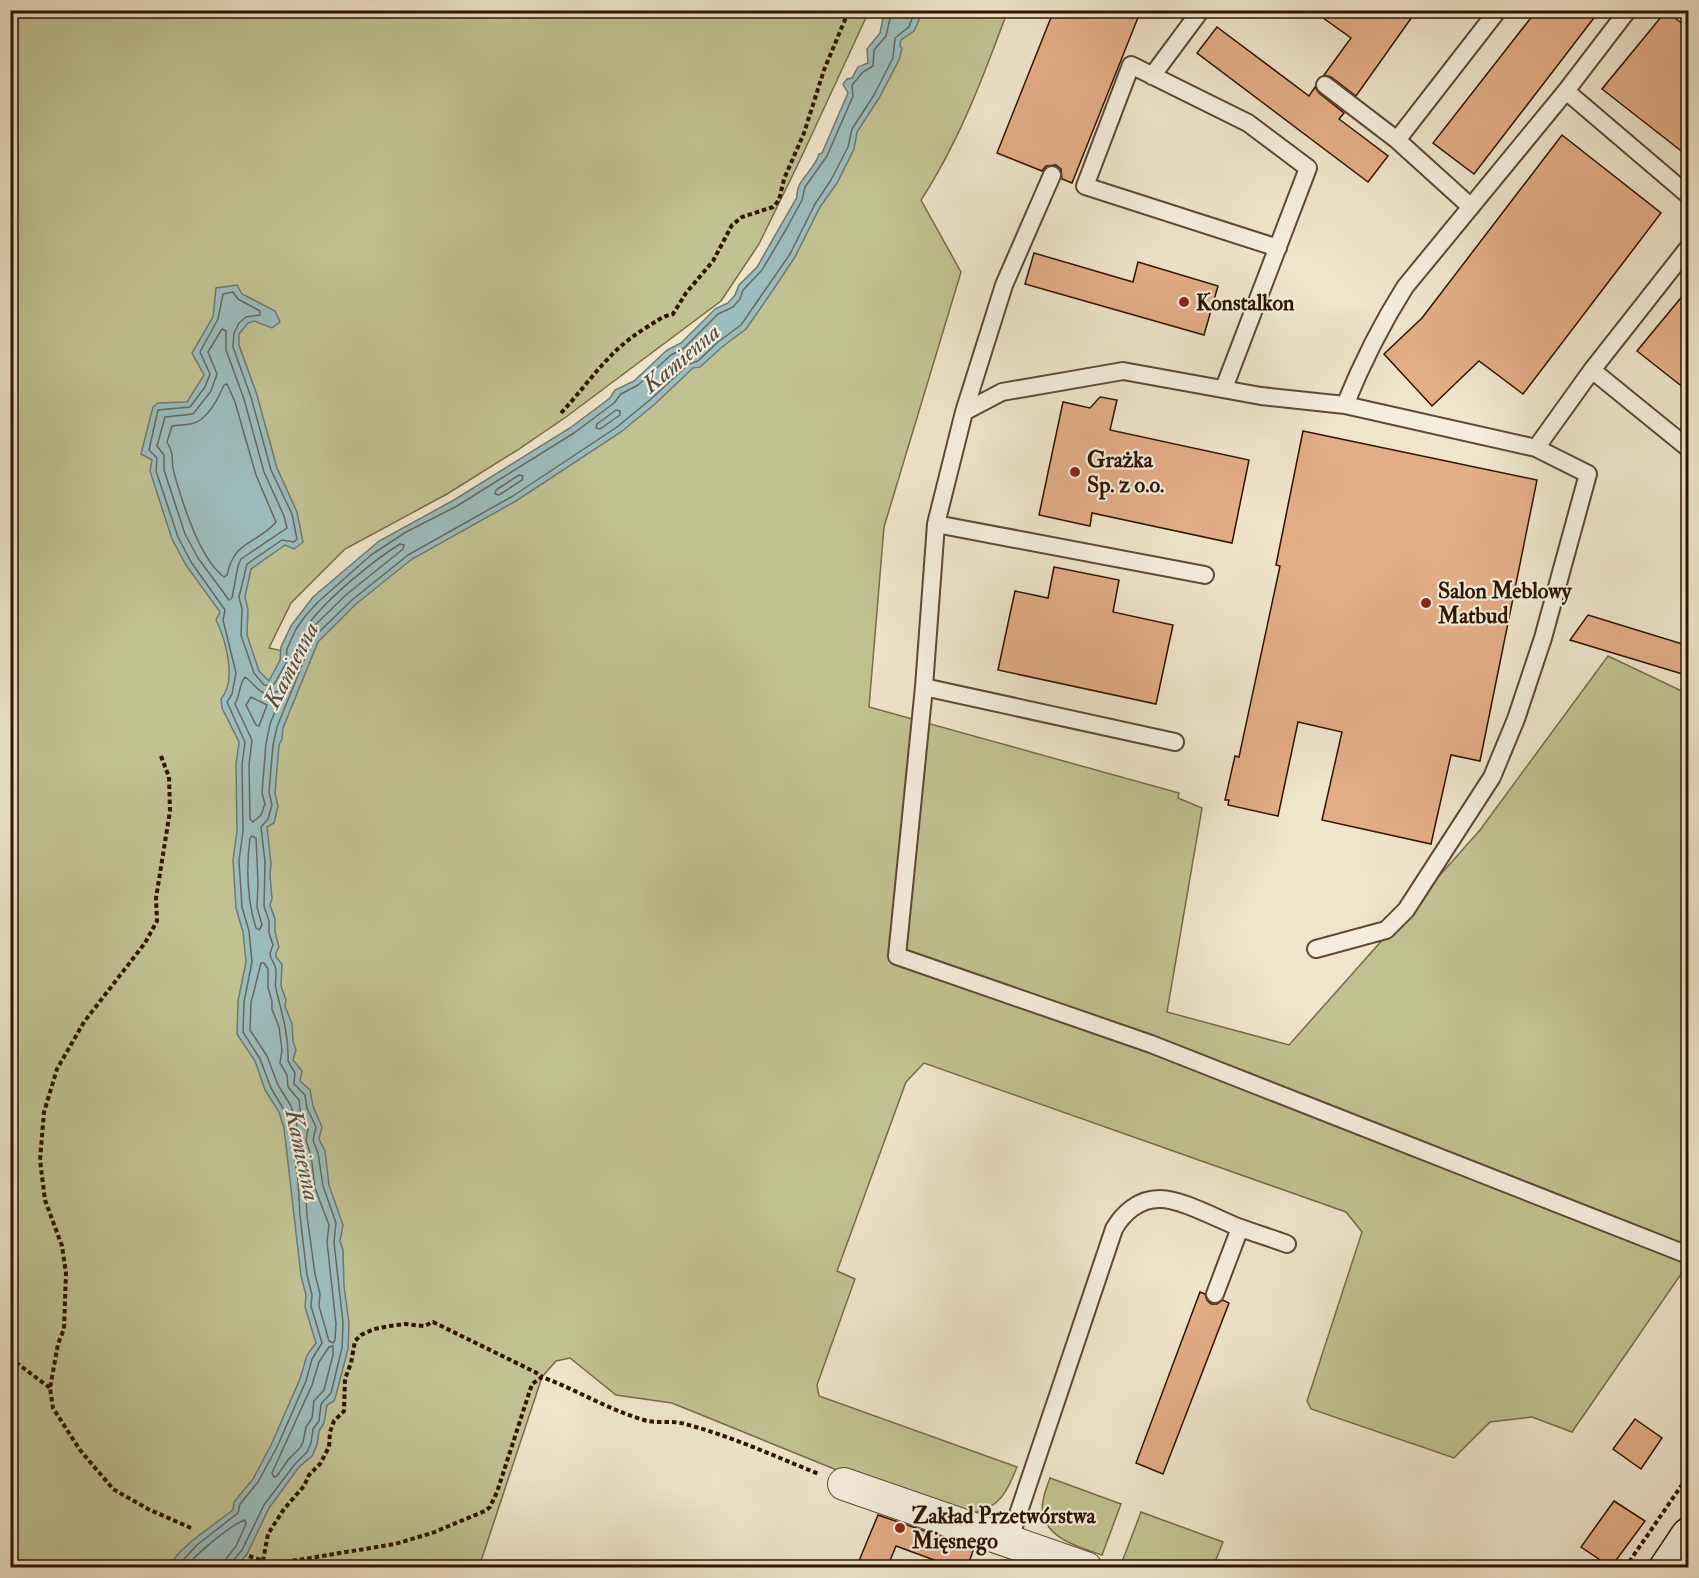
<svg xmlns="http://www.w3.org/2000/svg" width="1699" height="1578" viewBox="0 0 1699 1578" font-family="'IM FELL Double Pica',serif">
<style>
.green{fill:#c1c292;stroke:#786b4a;stroke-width:1.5}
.water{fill:#9cbdbd;stroke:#707972;stroke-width:1.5}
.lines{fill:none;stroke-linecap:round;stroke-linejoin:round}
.shore{stroke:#66685f;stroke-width:1.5}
.building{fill:#e3ad86;stroke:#2f1401;stroke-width:1.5}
.lane-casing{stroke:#5f4834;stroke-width:20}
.street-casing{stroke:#5f4834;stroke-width:34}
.secondary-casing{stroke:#2f1401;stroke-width:36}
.path{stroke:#2f1401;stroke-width:4;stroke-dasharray:4.5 3;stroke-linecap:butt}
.lane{stroke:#f5eedd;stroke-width:16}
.street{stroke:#f5eedd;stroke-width:32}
.secondary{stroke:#f5eedd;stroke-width:33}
.poi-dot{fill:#8f2418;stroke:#f5eedd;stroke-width:2}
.labels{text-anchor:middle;stroke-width:4.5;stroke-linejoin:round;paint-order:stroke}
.poi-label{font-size:22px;font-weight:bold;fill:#2f1401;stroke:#f5eedd;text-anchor:start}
.water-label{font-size:24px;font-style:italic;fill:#554f43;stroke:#f5eedd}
</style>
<rect width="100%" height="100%" fill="#efe5cb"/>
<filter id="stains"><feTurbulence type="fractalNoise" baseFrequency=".00333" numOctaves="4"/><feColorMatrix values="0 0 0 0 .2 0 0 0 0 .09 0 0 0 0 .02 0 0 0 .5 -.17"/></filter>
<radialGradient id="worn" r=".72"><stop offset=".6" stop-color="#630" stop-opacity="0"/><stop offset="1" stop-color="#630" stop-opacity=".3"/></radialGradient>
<!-- green -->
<path class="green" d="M1008,10c-24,65 -49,132 -87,190l40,72 -77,255 -15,180 310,86 -1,5 24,10 -35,204 122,33 191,-215 128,-174 80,38v514l-6,10 6,2v44l-116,168 -40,-15 -42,5 -36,36 -143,-49 -4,-8 55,-169 -16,-20 -422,-149 -18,19 -69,189 18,8 -38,106 2,11 198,71c-9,23 -17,41 -44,46l-119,-36 -182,-74 -56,-8 -46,-37 -14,3 -14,16 -63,190 -468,1v-1557h858l-69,149 -41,84 -38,57 -155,116 -50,34 -69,43 -102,55 -54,54 -22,45 32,7 32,-47 410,-293 163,-304z
M1050,1478l71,26 -19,51c-20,-7 -52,-15 -59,-39 -3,-12 3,-27 7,-38z
M1141,1512l82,30 -10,25h-75l-16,-5z"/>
<!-- water -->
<path class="water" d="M888,10l35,1 -9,20 -13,9 -1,6 2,2 -3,12 -20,38 -22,34 -3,17 -17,34 -17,24 -25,50 -24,36 -25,36 -24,18 -22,20 -7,1 -38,36 -34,28 -105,69 -104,58 -56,45 -38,38 -35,86 -1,11 -3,6 -4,48 3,13 -4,17 -7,4 4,36 -1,12 2,24 -2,6 5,14v13l4,15 -3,6v4l6,7 -1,22 5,14 -1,6 7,18 1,17 3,9 -3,10 9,11 -2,10 10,9 3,16 9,21 -3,12 6,12 4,34 14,40 -3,16 3,9 1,36 5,37 -1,26 -12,46 -2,6 -7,4 -3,18 -5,8 -2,14 -5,11 -13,11 -30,41 -22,46 -11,13h-68l11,-14 14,-13 40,-30 1,-8 19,-23 18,-34 29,-66 7,-24 9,-12 -11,-36 1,-12 -5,-19 -17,-148 -5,-16 -14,-22 -10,-29 -18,-27 1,-33 8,-39 -3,-30 -7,-24 -3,-48 4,-29 -1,-67 3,-22 -17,-34 -1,-9c16,-18 5,-59 -5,-79l4,-8 -34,-47 -14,-26 -22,-68 2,-11 -11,-6 12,-47 5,-4 29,-1 17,-27 -12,-22 21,-36 3,-29 21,-3 5,9 33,17 5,11 -8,6 -18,-7 -6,2 -9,11v11l18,50 20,73 20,44 6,30 -9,7 -9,-4 -34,24 -6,28 3,12 -1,26 12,36 10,10 11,-21 1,-13 10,-21 22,-29 66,-56 75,-41 116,-72 40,-30 5,-8 19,-9 33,-31 14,-7 34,-34 13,-6 7,-8 4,-10 18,-18 40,-70c-2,-16 18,-27 22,-43l3,-1 26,-60 -5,-9 4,-5 5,-1 6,-11 10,-4 -1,-14 13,-16 3,-15z"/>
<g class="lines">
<!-- shore -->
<path class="shore" d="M222,329l4,2v19l18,49 20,73 20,44 3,12 -46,31 -3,7 -6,32 -3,2 -31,-42 -13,-24 -21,-64v-15l-7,-9 8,-29 28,-3 18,-23 6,-17 -9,-22z
M227,384l8,18 21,73 20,47c-20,23 -41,17 -49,53l-3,2c-25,-19 -41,-73 -50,-104 -4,-13 2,-15 -7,-31l5,-16c6,-1 13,-1 19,-2 16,-3 27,-25 33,-39z
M616,410l4,1v4l-20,14 -4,-1 1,-4z
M519,475l4,1 -1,4 -23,15 -4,-1 1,-4z
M400,544l4,1 -1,4 -56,45 -33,32h-4v-4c19,-25 64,-62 90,-78z
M245,677c13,9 14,22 34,14l3,3 -12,30 -4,20 -4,49 3,11 -4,11 -8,7 -3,-3 -1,-54 3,-25 -17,-36c5,-8 4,-20 10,-27z
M251,697l16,8 -8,21 -3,-1 -10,-20z
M252,836l4,2 2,45 -1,24 5,18 -3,5 -3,-2c-9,-29 -10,-59 -6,-90z
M261,963h3l4,6v19l4,13v8l7,18 3,23 -2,13 7,12 1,12 11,13 1,10 8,18 -2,13 5,14 4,33 14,37 -2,17 9,82 -1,16 -2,3 -4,-2 -10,-35 1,-12 -5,-20 -8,-58 -2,-36 -8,-55 -6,-19 -13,-21 -11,-29 -17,-26 1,-27z
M333,1346v9l-9,35 -10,11 -2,17 -6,9 -3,15 -3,6 -12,12 -11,16 -3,1 -2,-4 40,-88 7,-23 10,-15z
M176,1568l21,-23 41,-32 2,-9 18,-22 19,-35 29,-66 6,-22 10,-16 -11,-37 1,-11 -5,-20 -7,-59 -2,-35 -8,-54 -6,-17 -13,-22 -11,-29 -17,-27 1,-30 8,-40 -3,-31 -7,-24 -3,-46 4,-30 -1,-66 3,-23 -18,-40 5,-8 4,-21 -13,-53 2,-10 -34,-48 -13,-25 -22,-66 1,-13 -8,-8 9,-40 32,-3 15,-20 5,-13 -10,-22 18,-33 5,-25 10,-2 5,7 22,12v4l-14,2 -7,6 -5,10 -1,14 18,50 20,73 21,44 5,25 -3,3 -12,-2 -35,24 -8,33 3,12 -1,26 13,38 10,12 7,1 4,-3 11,-20 1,-14 9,-20 10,-14 12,-13 53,-47 35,-23 51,-26 117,-73 40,-30 7,-9 17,-9 33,-30 13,-7 34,-34 15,-7 7,-8 3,-9 19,-20 26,-44 14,-26 3,-13 22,-31 26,-60 -1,-11 11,-13 10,-6 1,-16 12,-14 6,-26
M186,1568c8,-13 46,-44 59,-48l1,4 -10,22 -10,13 -2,9
M231,1568l1,-6 10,-12 22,-45 31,-41 12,-12 4,-9 2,-14 6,-8 2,-17 10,-11 11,-45 1,-25 -9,-81 2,-19 -13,-37 -5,-33 -5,-13 3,-13 -9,-19 -2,-13 -11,-11 1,-11 -7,-12c1,-25 -6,-47 -12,-72 -2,-7 2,-16 -1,-23 -2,-5 -5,-7 -5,-13l3,-8 -4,-12v-12l-5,-15 1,-44 -4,-35 7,-8 4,-14 -3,-13 4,-47 4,-18 36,-89 39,-38 56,-45 105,-59 104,-69 34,-28 38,-35 9,-3 20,-19 23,-17 49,-71 25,-50 16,-24 17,-33 4,-18 22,-34 19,-37 2,-20 14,-11 6,-17"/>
</g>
<!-- building -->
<path class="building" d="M1054,10h87l-69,173 -10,-4 -1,-10 -5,-4 -10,1 -4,5 -45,-18z
M1312,10h105l-61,86 -25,-19 -7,-2 27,-37z
M1537,10h63l-126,164 -41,-31z
M1666,11l23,18v128l-87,-68z
M1217,27l92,69 6,-9 4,6 25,20 -5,6 49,37 -20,26 -171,-129z
M1562,135l99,78 -138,181 -44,-33 -47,45 -48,-52 38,-36z
M1034,253l99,29 5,-20 80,24 -14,49 -179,-51z
M1689,288v104l-52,-41z
M1100,397l17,3 -7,30 139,30 -17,83 -140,-30 -2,13 -51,-11 24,-113 27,6z
M1303,431l234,49 -57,281 -29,-6 -20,89 -109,-24 20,-88 -44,-10 -20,94 -50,-11 1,-5h-4l10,-44 4,1 41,-191 -4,-1z
M1054,567l65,13 -6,32 60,13 -17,79 -158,-34 17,-79 33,7z
M1588,615l101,31v30l-119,-36z
M1200,1292l5,2 2,6 4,4h6l6,-4 6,3 -66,171 -27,-11z
M1635,1419l27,19 -21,31 -28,-20z
M1614,1501l31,20 -34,46 -30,-20z
M878,1515l96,33 -7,20h-11l-60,-22 -9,22h-31z"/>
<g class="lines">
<defs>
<path id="lane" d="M1628,10l-62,81 -161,196c-24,38 -43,76 -60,118l191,43 56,-78 96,-122
M1152,76l49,-66
M1325,85l72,55
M1566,91l122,104
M1471,207l-74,-67 101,-130
M1592,370l96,78
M1224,388l84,-220 -60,-45 -117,-58 -46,121 193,62
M1345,405l-84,-9 -138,-25 -121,21 -38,20 -28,112 -12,163 -27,269 254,88 537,211
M964,412l40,-127 48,-110
M936,524l269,51
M924,687l251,55
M1316,949l70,-19 20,-20 86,-133 24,-58 27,-81 45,-164 -52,-26
M1215,1294l25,-66
M1009,1541l105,-312c9,-16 25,-30 45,-30 20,-1 59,20 79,28 16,6 33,11 49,17"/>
<path id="street" d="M844,1484l242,84"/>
<path id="secondary" d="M1666,1568l22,-33"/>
</defs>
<!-- lane casing -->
<use href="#lane" class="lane-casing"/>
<!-- street casing -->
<use href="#street" class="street-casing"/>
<!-- secondary casing -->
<use href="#secondary" class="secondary-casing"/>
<!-- path -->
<path class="path" d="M561,413c29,-31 46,-61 83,-84 10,-6 18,-13 29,-15l13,-21 27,-32 19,-36 10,-8 31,-10 6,-7 5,-21 20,-46 20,-63 25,-60
M161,756l8,21 1,34 -14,87 1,23 -12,22 -61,79 -27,47 -13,43 -4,48 5,40 17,46 4,27 -2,56 -6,15 -8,44 3,20 27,42 33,39 35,20 43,19
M10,1358l40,30
M249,1556l24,8 122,-20 37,-11 53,-22 5,-4 7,-15 35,-108 10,-7c35,13 65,32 102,43 13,4 28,0 41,4 46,12 89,32 134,50
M263,1561l5,-27 16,-25 20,-23 5,-11 11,-11 9,-17 1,-15 4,-11 10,-10 1,-32 6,-16 4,-22 6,-6 13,-6 16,-3 15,-2 19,2 9,-4 102,50 7,5
M1625,1568l63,-92"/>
<!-- lane -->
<use href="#lane" class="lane"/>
<!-- street -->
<use href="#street" class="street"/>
<!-- secondary -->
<use href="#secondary" class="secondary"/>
</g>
<!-- markers -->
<g class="poi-dot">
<circle cx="1184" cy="302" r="6"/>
<circle cx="1075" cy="472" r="6"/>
<circle cx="1426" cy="603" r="6"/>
<circle cx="900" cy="1528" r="6"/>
</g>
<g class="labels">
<!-- poi labels -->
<g class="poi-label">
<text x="1196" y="310">Konstalkon</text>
<text x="1087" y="467">Grażka<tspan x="1087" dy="25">Sp. z o.o.</tspan></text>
<text x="1438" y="598">Salon Meblowy<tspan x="1438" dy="25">Matbud</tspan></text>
<text x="912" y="1523">Zakład Przetwórstwa<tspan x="912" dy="25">Mięsnego</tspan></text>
</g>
<!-- water labels -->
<g class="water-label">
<text transform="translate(681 358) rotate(-40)" y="8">Kamienna</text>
<text transform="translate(291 665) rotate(-63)" y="8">Kamienna</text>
<text transform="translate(303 1155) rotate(78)" y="8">Kamienna</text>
</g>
</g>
<!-- margin -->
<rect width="1699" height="1578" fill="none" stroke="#efe5cb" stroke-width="36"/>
<rect x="12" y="12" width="1675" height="1554" fill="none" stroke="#2f1401" stroke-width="3"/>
<rect x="18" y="18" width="1663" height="1542" fill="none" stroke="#2f1401" stroke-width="1.5"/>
<rect width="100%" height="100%" filter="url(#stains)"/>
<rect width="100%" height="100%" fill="url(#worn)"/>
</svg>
